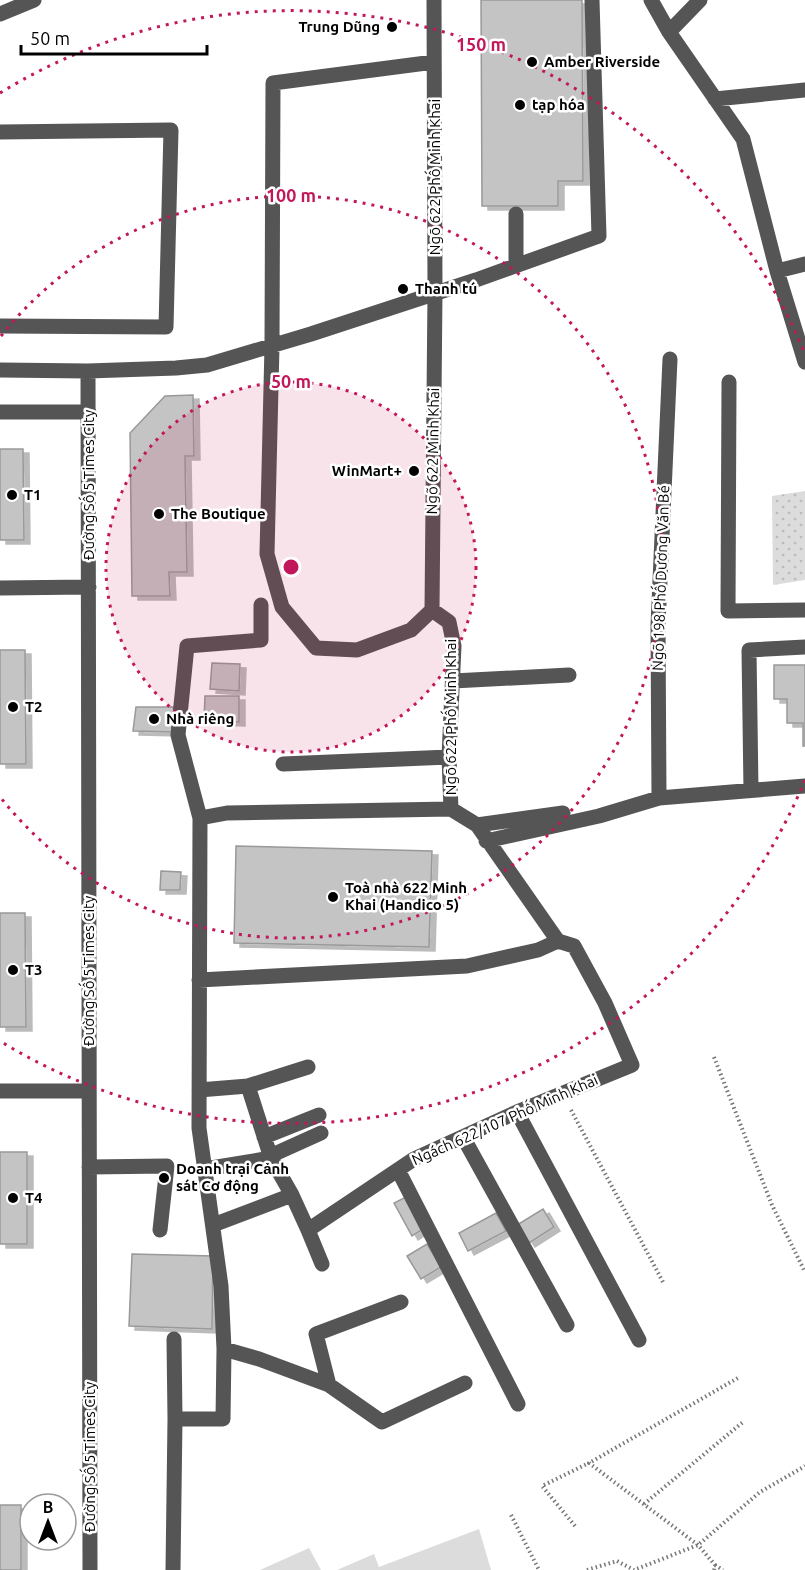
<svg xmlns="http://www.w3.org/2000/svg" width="805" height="1570" viewBox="0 0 805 1570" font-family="Ubuntu,sans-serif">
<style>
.green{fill:#dcdcdc}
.park{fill:url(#park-dots)}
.building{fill:#c4c4c4;stroke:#999;stroke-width:1.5;filter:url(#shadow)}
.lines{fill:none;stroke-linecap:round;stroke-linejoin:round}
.path{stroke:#777;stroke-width:4;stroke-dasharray:1.5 3;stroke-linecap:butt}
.minor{stroke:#555;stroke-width:15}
.ring{fill:none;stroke:#c2185b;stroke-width:3;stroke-dasharray:3 6}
.poi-dot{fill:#000;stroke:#fff;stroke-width:2}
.labels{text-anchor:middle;stroke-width:5;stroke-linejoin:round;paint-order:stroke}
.poi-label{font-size:15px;font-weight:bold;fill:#000;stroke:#fff;text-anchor:start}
.street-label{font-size:15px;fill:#000;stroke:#fff}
.centre{fill:#c2185b;stroke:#fff;stroke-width:3}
.ring-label{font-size:18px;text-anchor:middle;font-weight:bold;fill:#c2185b;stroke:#fff;stroke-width:5;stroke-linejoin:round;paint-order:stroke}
</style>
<defs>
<pattern id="park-dots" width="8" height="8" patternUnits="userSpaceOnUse" patternTransform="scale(1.5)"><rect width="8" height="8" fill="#dcdcdc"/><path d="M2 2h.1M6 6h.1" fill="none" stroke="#bbb" stroke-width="1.8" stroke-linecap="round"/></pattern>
<filter id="shadow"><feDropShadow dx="6" dy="4" stdDeviation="0" flood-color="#0004"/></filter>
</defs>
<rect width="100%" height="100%" fill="#fff"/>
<!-- green -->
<path class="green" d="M479,1529l12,41h-154l37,-16 5,13z
M309,1548l12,22h-61z"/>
<!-- park -->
<path class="park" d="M805,491v89l-32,5 -1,-89z"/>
<!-- building -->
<path class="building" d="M481,0h101l1,181h-25v25h-76z
M193,395l1,61h-9l2,116h-18l1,24h-38l-2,-163 35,-37z
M0,449h23l1,91h-24z
M0,650h25l1,114h-26z
M212,663l28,1 -1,27 -29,-2z
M774,665h31v81h-2v-23h-16v-24h-13z
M205,696h34v26l-35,-1z
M136,707h39l-1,25 -41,-1z
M236,846l196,5 -3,96 -195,-4z
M161,871l20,1 -1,18h-20z
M0,913h25l1,114h-26z
M0,1152h27v92h-27z
M406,1197l17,32 -11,7 -18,-33z
M543,1209l11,18 -25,16 -12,-18z
M496,1213l10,18 -38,20 -9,-18z
M427,1244l14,23 -20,12 -14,-23z
M132,1254l81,2 -1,73 -83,-3z
M0,1505h21v65h-21z"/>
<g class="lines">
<!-- path -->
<path class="path" d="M714,1057l58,148 33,67
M571,1110l92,172
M644,1504l99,-82
M511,1515l28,55
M575,1526l-33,-40 47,-23
M715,1565l8,5
M587,1570l30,-9 17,9 64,-25 62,-53 45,-26
M714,1570l1,-5 -17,-20 -109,-82 149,-85"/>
<!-- minor -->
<path class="minor" d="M651,0l18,32 74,107 34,132 28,91
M0,14l34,-14
M669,32l31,-32
M715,99l90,-9
M0,132l171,-2 -5,197 -166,-1
M516,214v52
M777,271l28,-7
M0,370l88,1 88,-3 31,-3 104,-31 165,-54 123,-44 -7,-236
M88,371l2,1199
M729,382l-1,229 77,-1
M0,412h89
M0,588l89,-1
M432,610l-21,20 -54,20 -41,-2 -34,-41 -15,-53 5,-208 1,-263 161,-21
M432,610l3,-318 -1,-292
M432,610l17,12 5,24 -5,111 2,52 26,16 81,116
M453,681l116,-6
M283,764l166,-7
M751,790l-2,-140 56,-3
M659,798l-1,-173 12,-266
M200,818l27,-5 224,-4
M477,825l86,-12
M486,841l113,-25 60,-18 146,-12
M199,980l268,-14 71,-16 20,-9
M248,1086l60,-19
M199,1090l49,-4 23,72 21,37 16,35 106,-71 103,-47 115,-47 -27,-62 -31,-57 -16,-5
M0,1091h89
M517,1112l122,228
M264,1137l55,-22
M463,1137l104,188
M270,1156l51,-23
M89,1167l78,-1 -7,64
M205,1169l66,-11
M398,1170l120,234
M213,1225l79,-30
M308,1230l14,34
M174,1339l1,80
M224,1349l35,10 70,26 53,37 83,-39
M329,1385l-13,-51 85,-32
M173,1570l2,-151h48l1,-70 -3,-63 -22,-158 1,-310 -22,-83 9,-89 74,-6v-35"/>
</g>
<!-- distance rings -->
<circle cx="291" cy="567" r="185" fill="#c2185b" fill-opacity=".12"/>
<g class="ring">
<circle cx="291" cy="567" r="185"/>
<path d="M1 336A371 371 0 1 1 1 798"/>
<path d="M805 780A556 556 0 0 1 0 1041M0 93A556 556 0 0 1 805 354"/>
</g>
<!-- markers -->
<g class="poi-dot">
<circle cx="392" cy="27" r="6"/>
<circle cx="532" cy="62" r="6"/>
<circle cx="520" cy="105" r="6"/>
<circle cx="403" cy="289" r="6"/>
<circle cx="414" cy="471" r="6"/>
<circle cx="12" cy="495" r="6"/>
<circle cx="159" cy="514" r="6"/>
<circle cx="13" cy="707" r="6"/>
<circle cx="154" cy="719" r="6"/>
<circle cx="333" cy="897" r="6"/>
<circle cx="13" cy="970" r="6"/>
<circle cx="164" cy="1178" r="6"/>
<circle cx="13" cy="1198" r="6"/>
</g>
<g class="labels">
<!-- poi labels -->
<g class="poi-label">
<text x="380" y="32" text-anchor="end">Trung Dũng</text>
<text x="544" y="67">Amber Riverside</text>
<text x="532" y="110">tạp hóa</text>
<text x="415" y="294">Thanh tú</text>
<text x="402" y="476" text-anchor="end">WinMart+</text>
<text x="24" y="500">T1</text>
<text x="171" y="519">The Boutique</text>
<text x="25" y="712">T2</text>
<text x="166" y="724">Nhà riêng</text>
<text x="345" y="893">Toà nhà 622 Minh<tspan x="345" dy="17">Khai (Handico 5)</tspan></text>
<text x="25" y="975">T3</text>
<text x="176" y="1174">Doanh trại Cảnh<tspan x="176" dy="17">sát Cơ động</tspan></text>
<text x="25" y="1203">T4</text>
</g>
<!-- street labels -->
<g class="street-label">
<text transform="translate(435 177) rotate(-90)" y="5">Ngõ 622 Phố Minh Khai</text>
<text transform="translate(433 451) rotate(-89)" y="5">Ngõ 622 Minh Khai</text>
<text transform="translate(89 485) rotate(-90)" y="5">Đường Số 5 Times City</text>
<text transform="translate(661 578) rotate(-88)" y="5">Ngõ 198 Phố Dương Văn Bé</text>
<text transform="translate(451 717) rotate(-90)" y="5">Ngõ 622 Phố Minh Khai</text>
<text transform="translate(89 971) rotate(-90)" y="5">Đường Số 5 Times City</text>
<text transform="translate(505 1120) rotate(-24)" y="5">Ngách 622/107 Phố Minh Khai</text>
<text transform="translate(90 1457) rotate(-90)" y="5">Đường Số 5 Times City</text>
</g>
</g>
<circle cx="291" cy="567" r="9" class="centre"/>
<g class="ring-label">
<text x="481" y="51">150 m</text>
<text x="291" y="202">100 m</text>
<text x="291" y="388">50 m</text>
</g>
<!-- north arrow -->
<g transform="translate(48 1522)"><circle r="28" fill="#ffffff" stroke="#999999" stroke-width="1.5"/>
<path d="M0-4.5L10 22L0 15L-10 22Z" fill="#000000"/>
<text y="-9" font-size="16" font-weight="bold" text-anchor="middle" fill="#000000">B</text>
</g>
<!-- scale -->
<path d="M21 45v9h186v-9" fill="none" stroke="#000000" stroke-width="3"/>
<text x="30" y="45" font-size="18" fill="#000000" stroke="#ffffff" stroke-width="4.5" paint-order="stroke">50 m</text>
</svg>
